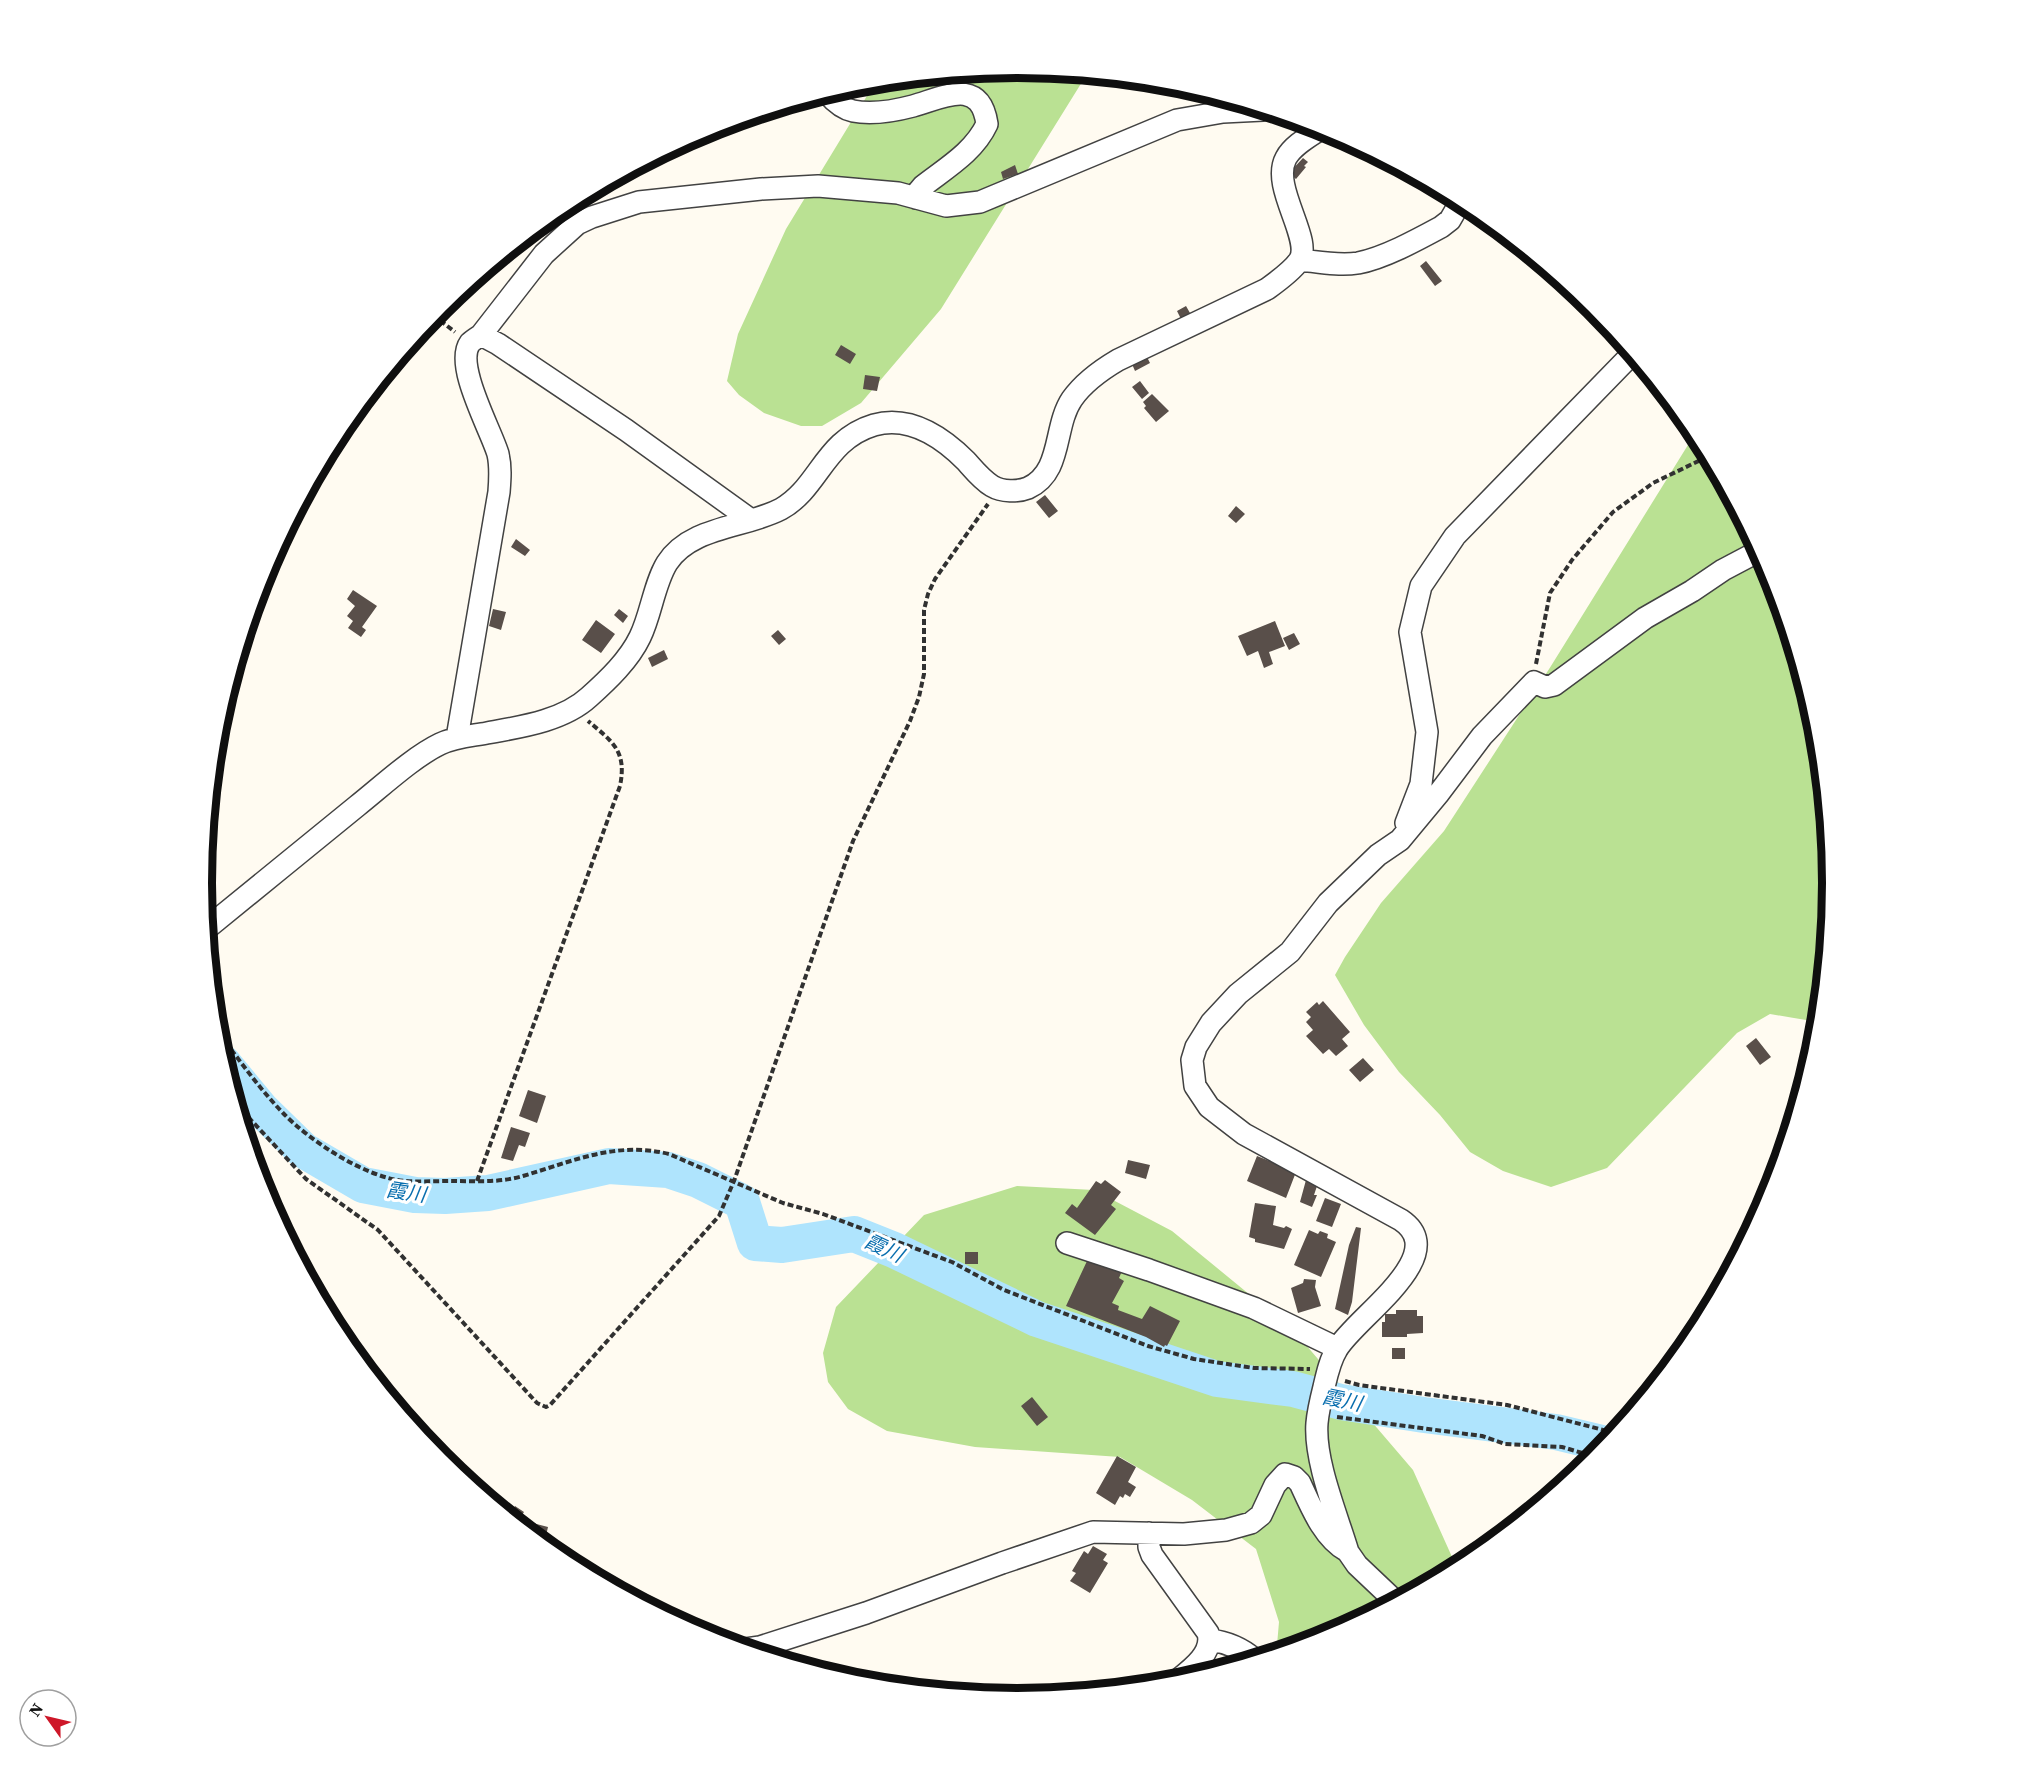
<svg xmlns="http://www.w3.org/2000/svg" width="2033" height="1766" viewBox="0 0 2033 1766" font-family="'Source Serif 4','Noto Sans JP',serif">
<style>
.forest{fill:#bae193}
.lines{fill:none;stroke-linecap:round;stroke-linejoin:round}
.river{stroke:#afe4fd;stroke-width:36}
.building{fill:#594f4a}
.minor-casing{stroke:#424242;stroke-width:24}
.path{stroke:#313131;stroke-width:4;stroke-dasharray:6 3;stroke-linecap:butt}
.minor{stroke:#fff;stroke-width:21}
.labels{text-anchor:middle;stroke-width:6;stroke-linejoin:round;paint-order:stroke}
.water-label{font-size:20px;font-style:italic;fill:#0a6faf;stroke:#fff}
.rim{fill:none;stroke:#0f0f0f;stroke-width:8}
</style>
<rect width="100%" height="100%" fill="#fffbf1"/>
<!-- forest -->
<path class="forest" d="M1017,68l70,6 -146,235 -80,94 -39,23h-21l-37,-13 -25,-18 -12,-14 11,-47 48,-105 90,-148z
M1696,432l74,139 46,153 16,159 -14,145 -12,-8 -36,-6 -33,19 -130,135 -56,19 -48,-16 -33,-19 -30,-37 -41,-43 -35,-47 -29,-50 10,-18 36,-54 63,-72 107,-165z
M1017,1186l77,4 78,41 122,100 119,139 44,98 -129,69 -55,16 4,-8 2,-23 -23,-73 -64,-49 -72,-43 -145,-10 -88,-16 -39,-22 -20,-27 -5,-29 13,-46 88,-92z"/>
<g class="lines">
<!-- river -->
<path class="river" d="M223,1063l39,47 41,40 60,35 52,10 30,1 43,-3 121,-27 59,4 30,10 44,22 13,41 27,2 72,-11 40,16 143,69 180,60 76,10 48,13 83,13 132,17 50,12"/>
</g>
<!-- building -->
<path class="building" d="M1303,158l5,4 -4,4 2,1 -10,12 -7,-6z
M1015,165l3,9 -15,5 -2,-7z
M1426,261l16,20 -7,5 -15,-20z
M1186,306l4,7 -9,6 -4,-8z
M841,345l15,9 -6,10 -15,-9z
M1147,357l3,6 -15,8 -3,-7z
M865,375l15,2 -3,14 -14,-2z
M1140,381l9,12 -7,6 -10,-12z
M1152,394l17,17 -13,11 -12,-14 2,-2 -3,-4z
M1045,495l13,16 -9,7 -13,-16z
M1236,506l9,8 -9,9 -8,-7z
M516,539l14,11 -5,6 -14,-9z
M353,590l24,16 -15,21 4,3 -5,7 -13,-9 5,-7 -6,-5 8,-10 -8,-7z
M493,609l13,3 -5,18 -12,-4z
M619,609l9,7 -5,7 -9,-8z
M596,620l19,14 -14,19 -19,-13z
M1275,621l10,25 -16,6 4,12 -9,4 -6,-17 -11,5 -9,-20z
M778,630l8,9 -7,6 -8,-9z
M1294,633l6,11 -11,6 -6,-12z
M664,650l4,9 -16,8 -4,-9z
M1323,1001l27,31 -8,7 6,7 -12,10 -7,-7 -6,5 -17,-18 7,-6 -7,-8 5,-5 -5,-5 11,-10 2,3z
M1756,1038l15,19 -11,8 -14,-19z
M1363,1058l11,12 -14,12 -11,-12z
M528,1090l18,6 -9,27 -18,-7z
M511,1127l19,6 -5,14 -6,-2 -6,16 -12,-3z
M1257,1156l15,6 1,-2 23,12 -10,26 -39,-17z
M1128,1160l22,5 -4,14 -21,-6z
M1105,1180l16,12 -10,13 5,4 -21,26 -30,-22 7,-9 5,4 19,-27 5,3z
M1306,1180l12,3 -4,12h3l-5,12 -12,-5z
M1325,1198l16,6 -9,23 -16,-6z
M1255,1203l21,3 -3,19 11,3 2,-2 6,3 -8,20 -29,-7v-3l-6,-2z
M1356,1227l5,1 -9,74 -4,13 -13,-6 14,-64z
M1309,1230l9,4 2,-3 8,3 -1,4 9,4 -15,35 -27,-12z
M965,1252h13v12h-13z
M1092,1258l30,13 -3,7 5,3 -12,22 7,3 -1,4 24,9 8,-13 30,15 -13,25 -2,-1 -1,2 -18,-10 -80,-31 21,-45 4,2z
M1304,1279l12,1 -1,7 6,19 -23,7 -7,-25 12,-5z
M1396,1310h21v6h6v17l-16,1v3h-25v-15h3v-8h11z
M1392,1348h13v11h-13z
M1032,1397l16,20 -11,9 -16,-20z
M1117,1456l19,11 -8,15 8,5 -6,10 -5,-3 -2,4 -3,-2 -5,9 -19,-12z
M515,1506l9,6 -7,11 -8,-7z
M521,1520l27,7 -3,13 12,3 -3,10 -35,-28z
M1093,1546l14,8 -4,6 5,3 -18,30 -20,-12 6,-8 -4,-2 12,-20 4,3z"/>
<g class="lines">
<defs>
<path id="minor" d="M827,93c6,7 16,16 26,18 19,4 41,0 60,-5 29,-8 67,-30 74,18 -13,28 -41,44 -64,62l-5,6 -2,6
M1301,260c18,2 38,6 57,3 26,-5 59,-23 83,-36l9,-7 11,-19
M481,335l17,9 128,86 125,90
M457,738l42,-246c1,-13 2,-25 -1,-38 -7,-24 -44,-89 -28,-111 3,-3 8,-6 11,-8l63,-81 33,-30 15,-7 47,-15 122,-13 57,-3 80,7 48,13 34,-4 197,-82 46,-8 40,-2
M1406,823l15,-39 6,-52 -17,-100 11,-46 34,-50 177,-182
M206,929c50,-41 101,-82 151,-123 24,-19 56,-49 83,-62 15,-7 31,-8 47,-11 33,-6 76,-12 102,-36 19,-17 40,-37 51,-60 11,-22 14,-53 27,-74 24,-37 78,-35 114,-54 38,-21 43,-69 93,-84 36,-10 68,12 92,36 8,9 16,19 26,25 10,6 26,6 36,2 35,-16 25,-61 44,-89 12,-17 29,-29 46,-39l149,-71c11,-8 24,-17 32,-28 15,-21 -29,-74 -13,-103 7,-13 24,-22 36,-30
M1067,1243l82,27 105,38 83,40
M1149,1533v14l3,8 56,78c6,21 -19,38 -34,50
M1395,1601l-38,-36 -9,-13c-11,-37 -34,-91 -31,-129 1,-12 4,-24 7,-36 3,-13 6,-27 13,-38 19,-32 116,-94 64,-129l-157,-86 -35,-27 -14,-21 -3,-26 4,-13 15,-24 27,-29 52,-42 38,-49 50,-48 22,-15 39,-47 43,-57 52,-54 11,5 9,-2 91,-67 47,-27 31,-21 36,-19
M1210,1640c16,2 31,8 44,19
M746,1649l14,-2 106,-34 136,-50 91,-31 91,2 42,-4 25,-7 10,-8 14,-30 10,-11 9,3 6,6c11,24 24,56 47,68"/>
</defs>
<!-- minor casing -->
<use href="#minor" class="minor-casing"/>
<!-- path -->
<path class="path" d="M433,315l22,17
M1536,664l14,-71 22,-33 41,-48 40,-29 56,-27
M215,1028c22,29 43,59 68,85 27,28 83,65 122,68 15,1 30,0 45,0 24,0 50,2 73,-5 51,-15 92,-35 146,-22l114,49 40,11 129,48 52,28 144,56 46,13 60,9 56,1
M236,1104l70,75 72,51 159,173 9,4 4,-2 169,-189 15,-35 119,-340 57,-120 9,-24 5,-23v-64l4,-16 7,-15 53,-75
M477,1181l143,-395c7,-35 -7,-44 -32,-65
M1345,1381l14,4 148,20 108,28
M1337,1417l145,19 23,8 57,3 34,10"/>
<!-- minor -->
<use href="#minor" class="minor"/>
</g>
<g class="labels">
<!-- water labels -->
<g class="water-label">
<text transform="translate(406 1192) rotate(8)" y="7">霞川</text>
<text transform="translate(884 1248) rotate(25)" y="7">霞川</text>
<text transform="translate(1342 1400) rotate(12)" y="7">霞川</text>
</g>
</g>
<!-- crop -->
<path d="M0 0H2033V1766H0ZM212 883a805 805 0 1 1 1610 0a805 805 0 1 1-1610 0Z" fill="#fff" fill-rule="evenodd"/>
<path class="rim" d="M212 883a805 805 0 1 1 1610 0a805 805 0 1 1-1610 0Z"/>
<!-- north arrow -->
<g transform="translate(48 1718) rotate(304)"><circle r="28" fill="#ffffff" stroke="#9f9f9f" stroke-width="1.5"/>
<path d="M0-4.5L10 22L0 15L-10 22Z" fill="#ce1729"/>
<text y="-9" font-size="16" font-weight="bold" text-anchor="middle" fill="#0f0f0f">N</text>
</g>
</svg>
